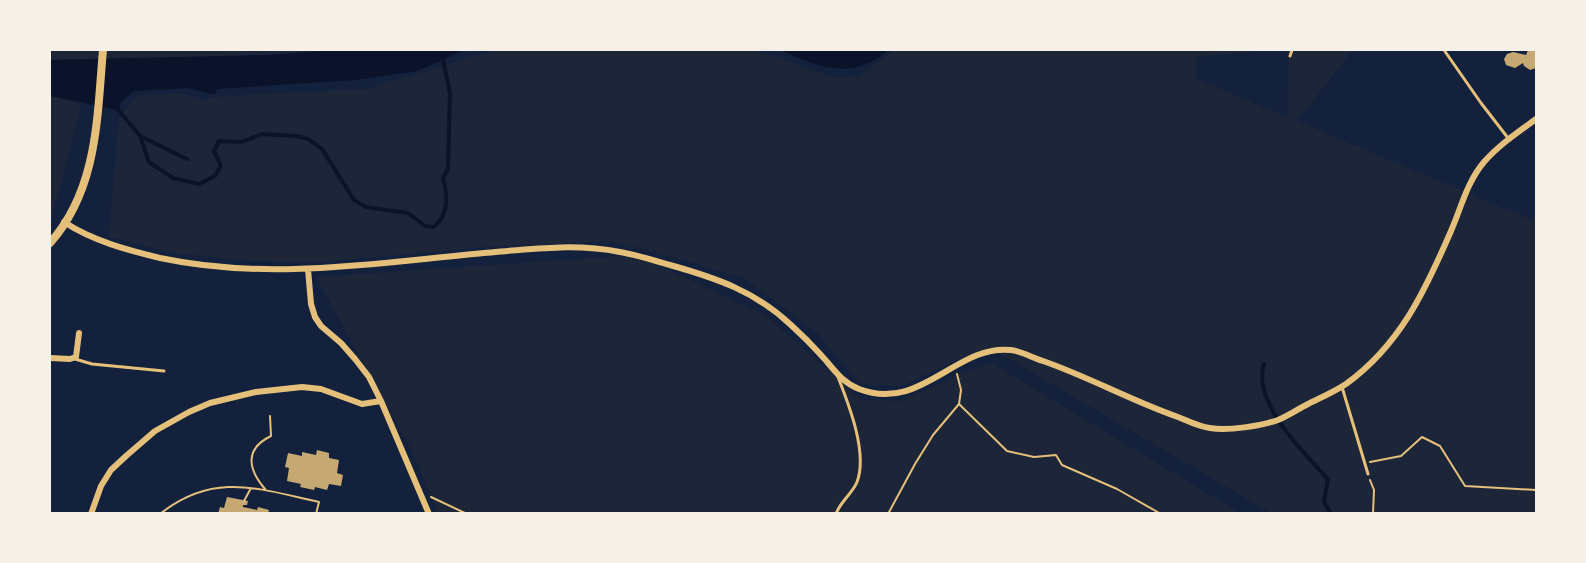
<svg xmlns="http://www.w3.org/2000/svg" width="1586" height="563" viewBox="0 0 1586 563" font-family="Helvetica,sans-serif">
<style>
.green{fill:#1d2539}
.water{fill:#0b132b}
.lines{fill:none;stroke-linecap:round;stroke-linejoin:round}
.stream{stroke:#0b132b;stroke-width:4}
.building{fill:#c6a872}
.path{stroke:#e5c07b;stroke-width:2}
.service{stroke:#e5c07b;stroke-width:3}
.minor{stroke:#e5c07b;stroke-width:6}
.secondary{stroke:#e5c07b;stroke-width:8}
</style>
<rect width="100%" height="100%" fill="#14213d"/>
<!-- green -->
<path class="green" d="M50,50h283l-65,5 -218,5z
M497,50h258l81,28 23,-2 35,-26h373l-70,7 -2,21 92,39 2,-67h64l-56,71 235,99 4,-8v301h-265l-277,-163 -36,10 -59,27 -39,-4 -44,-51 -72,-54 -85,-25 -48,-12 -124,6 -166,15 -75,-1 -78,-9 -59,-15 10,-120 18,-21 47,-3 17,7 23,-4 143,-7z
M50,96l31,8 -29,114 -2,-2z
M636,255l129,60 97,85 39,1 89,-39 250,151h-802l-28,-66 -94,-170z"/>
<!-- water -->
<path class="water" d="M333,50h131l-46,21 -63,9 -138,9 -2,6 -28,-7 -53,3 -13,11 -3,8 -68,-14v-36l218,-5z
M781,50h107c-34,31 -70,18 -107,0z"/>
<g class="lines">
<!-- stream -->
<path class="stream" d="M116,107l24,29 9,26 24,16 26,6 16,-8 6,-10 -7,-15 5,-10 23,1 20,-8 34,2 12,3 14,10 32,51 12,7 42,6 17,13 9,1c15,-13 14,-30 9,-49l5,-9 2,-76 -9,-43
M140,136l47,23
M1264,364c-13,38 41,90 64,115l-4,23 7,12"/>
</g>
<!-- building -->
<path class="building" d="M1528,50h8v18l-6,2 -6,-4 -1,-3 -8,5 -9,-3 -2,-6 3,-5 6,-2 13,3z
M317,450l12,3v5l10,2 -2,13 6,2 -2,11 -12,-2 -2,6 -12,-3 -1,3 -14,-3 1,-3 -14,-3 2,-13 -4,-1 3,-14 14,3v-4l14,3z
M227,497l21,4 -1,4h-4v2l14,3 1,-3 11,3 -1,4h-50l2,-7 4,1z"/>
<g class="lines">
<!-- path -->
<path class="path" d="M959,404l48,47 27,6 22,-2 6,10 55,24 44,25
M1370,462l31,-6 21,-19 18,9 25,40 71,4
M1370,480l4,10 -1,24
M265,489c-17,-20 -21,-40 6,-53l-1,-20
M431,497l36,17
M244,501l7,-13
M160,514c54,-43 99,-25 159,-12l-3,12
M888,514l27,-50 18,-29 26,-31 2,-14 -4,-16"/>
<!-- service -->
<path class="service" d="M1444,50l37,53 27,35
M1290,56l2,-6
M75,359l17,5 72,7
M1342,387l26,87
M836,514c4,-12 16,-20 21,-32 11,-29 -8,-77 -19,-105"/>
<!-- minor -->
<path class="minor" d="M64,222c29,19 63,28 96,36 108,23 215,5 324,-5 46,-4 91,-10 136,-1 17,3 33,8 50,13 46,13 85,26 121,60 11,10 21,20 30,30 13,14 20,27 38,34 62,24 97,-45 152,-39 10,1 22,8 32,11 46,16 89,40 135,56 10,4 21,10 32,11 18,3 51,-2 68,-8 10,-4 20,-11 30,-16 12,-6 26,-12 38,-20 54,-39 79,-93 105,-153 10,-23 16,-49 33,-69 15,-17 34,-30 52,-43
M308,269l3,35 4,13 6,9 20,17 14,16 14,18 12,24 48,113
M50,358l20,1 6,-2 3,-24
M91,514l10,-28 10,-16 15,-14 29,-25 34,-19 21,-9 46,-11 46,-5 19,2 41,15 19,-3"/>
<!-- secondary -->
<path class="secondary" d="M50,243c48,-54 47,-126 53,-193"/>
</g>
<!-- border -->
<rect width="1586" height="563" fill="none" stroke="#f6f1e7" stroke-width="102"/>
</svg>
